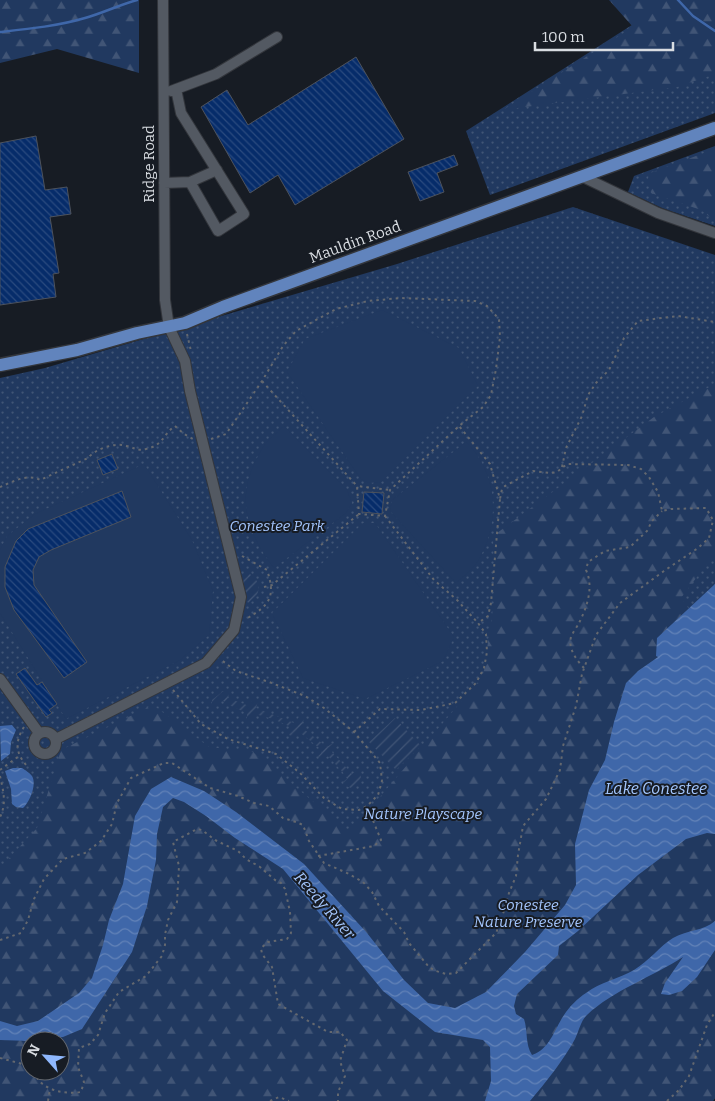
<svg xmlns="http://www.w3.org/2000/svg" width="715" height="1101" viewBox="0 0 715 1101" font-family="Bitter,serif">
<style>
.grass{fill:url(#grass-dots);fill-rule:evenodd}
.forest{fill:url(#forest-firs);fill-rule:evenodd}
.garden{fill:url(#garden-furrows)}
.pitch{fill:#213960}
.water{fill:url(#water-waves)}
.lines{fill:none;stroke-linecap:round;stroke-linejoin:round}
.stream{stroke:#3f67a9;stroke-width:2.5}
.building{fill:url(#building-back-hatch);stroke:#4d525c}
.minor-casing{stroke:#33363c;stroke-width:12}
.major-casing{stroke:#33363c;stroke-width:15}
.path{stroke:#64686f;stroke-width:2;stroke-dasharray:2.5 4;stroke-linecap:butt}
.minor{stroke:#535962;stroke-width:10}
.major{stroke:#6184bd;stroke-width:12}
.labels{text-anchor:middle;stroke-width:4;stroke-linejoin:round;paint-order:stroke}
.street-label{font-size:15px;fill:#d9dde2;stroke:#171c24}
.park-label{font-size:15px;font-style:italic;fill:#a3c5fd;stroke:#171c24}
.water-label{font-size:16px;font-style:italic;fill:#a4c7fe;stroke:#171c24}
</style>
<defs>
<pattern id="grass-dots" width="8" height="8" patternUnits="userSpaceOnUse" patternTransform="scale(1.25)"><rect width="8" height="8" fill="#213960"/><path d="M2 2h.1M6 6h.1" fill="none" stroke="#415576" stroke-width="1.8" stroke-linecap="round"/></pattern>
<pattern id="forest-firs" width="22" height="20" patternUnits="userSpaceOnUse" patternTransform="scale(1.25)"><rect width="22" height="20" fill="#213960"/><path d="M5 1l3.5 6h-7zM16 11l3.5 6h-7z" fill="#415576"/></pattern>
<pattern id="garden-furrows" width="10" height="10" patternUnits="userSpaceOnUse" patternTransform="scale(1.25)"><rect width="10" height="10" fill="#213960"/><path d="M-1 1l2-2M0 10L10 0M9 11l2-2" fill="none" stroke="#415576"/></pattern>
<pattern id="water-waves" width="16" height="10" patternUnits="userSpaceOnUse" patternTransform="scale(1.25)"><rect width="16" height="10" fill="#3f67a9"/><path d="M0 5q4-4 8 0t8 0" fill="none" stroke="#6383b8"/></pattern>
<pattern id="building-back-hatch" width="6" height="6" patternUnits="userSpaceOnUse" patternTransform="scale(1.25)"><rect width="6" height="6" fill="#062c6a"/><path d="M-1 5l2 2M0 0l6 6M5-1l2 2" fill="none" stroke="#2a4a7f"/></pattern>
</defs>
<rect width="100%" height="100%" fill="#171c24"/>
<!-- grass -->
<path class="grass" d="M671,0l44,10v103l-225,82 -24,-64z
M715,146v80l-53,-18 -34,-16 6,-16z
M573,207l142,48v843l-2,3h-713v-723l45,-10 352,-104zM30,1041h30v30h-30z"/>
<!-- forest -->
<path class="forest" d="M0,0h139v73l-82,-24 -57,14z
M609,0h106v74l-38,13 -174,23 130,-83z
M715,149v72l-14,-11 -50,-17 -4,-12 3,-8z
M715,384v169l-34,45 34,47v453l-2,3h-713v-233l37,-40 24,-78 92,-45 56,42 44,5 97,80 133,-156 12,-81 -2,-59 161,-119zM30,1041h30v30h-30z"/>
<!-- garden -->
<path class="garden" d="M248,573c14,7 14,22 1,30l-4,-2 -2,-24 2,-3z
M228,690l1,2 -1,6 21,8 3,-6 2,-1 4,2 -2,7 38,15 5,-6 5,2 -3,8 26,20 6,-4 4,3 -5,6 20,22 4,-3h3l2,6 -2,7 -8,4 -7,-3 -1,-3 5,-4 -20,-22 -7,4 -3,-4 5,-5 -25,-20 -4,6 -5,-2 2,-8 -18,-8 -18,-5 -3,6h-5v-7l-14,-6 -13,-8 -5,6 -3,-1v-4l10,-8z
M395,718l26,28 -25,24 -27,-28z"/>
<!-- pitch -->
<path class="pitch" d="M382,310l77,38 19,38 -97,96 -12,1 -8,-4 -74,-107 18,-33z
M284,426l63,64 5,13 -6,10 -72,55c-26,-34 -39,-69 -17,-110 3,-5 6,-12 10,-16 5,-6 12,-11 17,-16z
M466,442c32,31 35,80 12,119 -5,8 -14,15 -22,22l-66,-72 2,-11z
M144,464l48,76 21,51 -4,44 -29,25 -114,59 -66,-106v-63l7,-14 28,-22z
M363,523h12l79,114 -11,24 -78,38 -62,-21 -31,-65z"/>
<!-- water -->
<path class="water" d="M715,584v250l-8,-1 -21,6 -48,36 -60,56 -19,15 -1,9 -41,39 -3,12 2,8 8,5c4,12 1,25 8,36 18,-6 22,-25 32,-40 5,-8 14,-17 22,-22 14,-11 33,-14 48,-23 15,-9 26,-24 39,-32 13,-8 31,-7 42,-17v29l-18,27 -15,14 -13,4 -8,-1 4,-11 18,-26c-29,19 -71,34 -96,58 -6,5 -8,16 -12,24 -12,22 -29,43 -45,62h-45l6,-20 -1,-34 -7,-7 -48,-8 -52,-41 -100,-122 -48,-31 -29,-22 -22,-14 -11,-4 -10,9 -6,27 -1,26 -9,46 -15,46 -50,77 -19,8 -33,4 -30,-1v-19l17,5 21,-5 41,-28 13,-15 11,-33 6,-25 14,-36 12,-68 16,-27 20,-12 33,14 32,21 68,52 63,69 37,47 24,23 27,5 31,-16 39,-40 40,-47 11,-20 -1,-41 14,-54 16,-30 9,-38 12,-39 12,-12 20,-14 -2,-1 1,-18z
M12,725l4,5 -5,12 -1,12 -9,7 -1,-35z
M13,768h9c3,2 8,5 10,8 5,8 -2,26 -9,32l-7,-1 -4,-3 -1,-15 -6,-18z"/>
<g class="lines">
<!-- stream -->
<path class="stream" d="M678,0l15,16 22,15
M0,32c28,-3 58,-6 85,-14 18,-5 34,-13 52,-18"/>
</g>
<!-- building -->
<path class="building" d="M356,57l48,82 -109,66 -17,-30 -28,18 -49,-86 26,-17 21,35z
M36,136l9,54 22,-3 4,27 -21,3 9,56 -6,1 3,23 -56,8v-162z
M454,155l4,10 -21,8 7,19 -24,9 -12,-29z
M112,454l6,15 -15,6 -6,-15z
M122,491l9,26 -80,33 -12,7 -6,13 1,15 53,77 -23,16 -50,-68 -9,-23v-20l11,-26 12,-12z
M364,492l20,1 -2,21 -20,-2z
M25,668l12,17 5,-3 15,22 -8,6 3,3 -6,4 -30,-43z"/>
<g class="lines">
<defs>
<path id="minor" d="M171,91l45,-17 61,-37
M581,176l77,37 57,20
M190,182l27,-12
M164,183l26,-1 28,49 26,-17 -63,-101 -5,-24
M0,679l39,54
M34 743a11 11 0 1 1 22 0a11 11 0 1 1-22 0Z
M56,739l150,-76 28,-33 7,-33 -51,-206 -5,-30 -16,-34 -4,-27 -2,-300"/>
<path id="major" d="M0,365l77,-15 60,-17 48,-10 38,-16 492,-179"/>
</defs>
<!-- minor casing -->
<use href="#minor" class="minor-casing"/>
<!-- major casing -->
<use href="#major" class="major-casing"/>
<!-- path -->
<path class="path" d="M187,334l4,17
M262,381l95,105
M211,439l15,-5 36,-53 21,-35 13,-15 40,-22 32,-8 33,-3 74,3 12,5 12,13 1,18 -4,32 -5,26 -8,12 -24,19 -69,64 -5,26 -26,-2 -2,-28 33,4
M562,467l4,-19 16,-32 6,-21 8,-12 13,-13 15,-32 14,-17 40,-5 37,6
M0,487c12,-5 28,-14 40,-7l48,-22c7,-9 27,-16 39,-12 7,2 11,5 19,3 18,-4 16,-14 29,-23l9,8 9,5
M385,516l49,64 23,20 21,23
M242,556l25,14c9,27 3,35 -21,49
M264,587l8,-2 87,-71
M584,668c-8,-8 -16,-20 -13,-31 2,-5 6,-10 8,-14 8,-16 15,-36 7,-53l2,-8 17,-11 25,-4 17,-16 5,-10 10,-10
M173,690l28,34 27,15 48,15 24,19 24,25 18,11 17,1 8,-4 11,-11 4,-14 -2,-18 -26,-31 -30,-24 -19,-12 -36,-14 -33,-11 -16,-12
M24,727c-9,14 -9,26 3,39
M354,732l26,-23 41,1 34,-7 21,-20 8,-15 3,-16 -1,-18 -8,-11 10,-7 3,-13 9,-104 -10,-35 -31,-38
M0,770l19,-14
M0,776c3,14 7,27 0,41
M318,856l56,-10 7,-6 -14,-34
M0,940l21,-7 7,-13 6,-21 10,-20 19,-20 22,-6 16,-12 11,-17 5,-21 14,-25 33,-15h8l38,25 28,8 16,7 15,3 14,12 13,4 7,3 6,16 15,22 23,10 16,9 9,10 7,14 25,26 5,11 20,24 7,4 10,3 10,-1 40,-40 5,-12 8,-28 7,-17 2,-21 5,-29 23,-27 14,-29 3,-24 13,-40 6,-32 14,-39 24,-32 44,-32 34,-23 11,-10 4,-18 -7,-12 -35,1 -9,2 -4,-19 -9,-15 -8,-8 -13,-4 -61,-1 -10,8 -6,1 -18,-2 -28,15 -3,3 -2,10
M0,1058l30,8
M36,1071l2,9c12,12 27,14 43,12l3,-10 -6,-15 1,-19 11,-4 8,-9 7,-22 14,-21 27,-16 16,-20 3,-11v-10l3,-15 9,-18 2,-36 -6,-24 24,-13 5,1 13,10 23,11 8,8 14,8 15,13 6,3 4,6 5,23 1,21 -4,6 -19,3 -7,6 1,6 10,13 6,37 50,28h12l7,8 -7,21 5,15 -7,16v9
M48,1101l2,-12
M270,1101l9,-4 10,4
M667,1101l12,-11 10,-14 18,-51 8,-13"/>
<!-- minor -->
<use href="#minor" class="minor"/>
<!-- major -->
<use href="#major" class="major"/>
</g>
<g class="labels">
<!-- street labels -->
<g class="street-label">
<text transform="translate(149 164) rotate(-90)" y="5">Ridge Road</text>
<text transform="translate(355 242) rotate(-20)" y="5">Mauldin Road</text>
</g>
<!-- park labels -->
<g class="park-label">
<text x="277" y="531">Conestee Park</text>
<text x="423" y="819">Nature Playscape</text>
<text x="528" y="910">Conestee<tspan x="528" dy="17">Nature Preserve</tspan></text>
</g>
<!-- water labels -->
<g class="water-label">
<text x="656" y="794">Lake Conestee</text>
<text transform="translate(325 905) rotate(49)" y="6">Reedy River</text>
</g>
</g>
<!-- north arrow -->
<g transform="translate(45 1056) rotate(297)"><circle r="24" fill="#171c24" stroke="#656970"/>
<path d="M0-4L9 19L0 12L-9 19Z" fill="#8fb8fd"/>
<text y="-8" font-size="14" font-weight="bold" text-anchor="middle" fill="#d9dde2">N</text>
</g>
<!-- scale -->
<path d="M535 42v8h138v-8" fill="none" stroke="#d9dde2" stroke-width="2.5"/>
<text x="542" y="42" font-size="15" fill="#d9dde2" stroke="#171c24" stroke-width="4" paint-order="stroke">100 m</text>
</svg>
